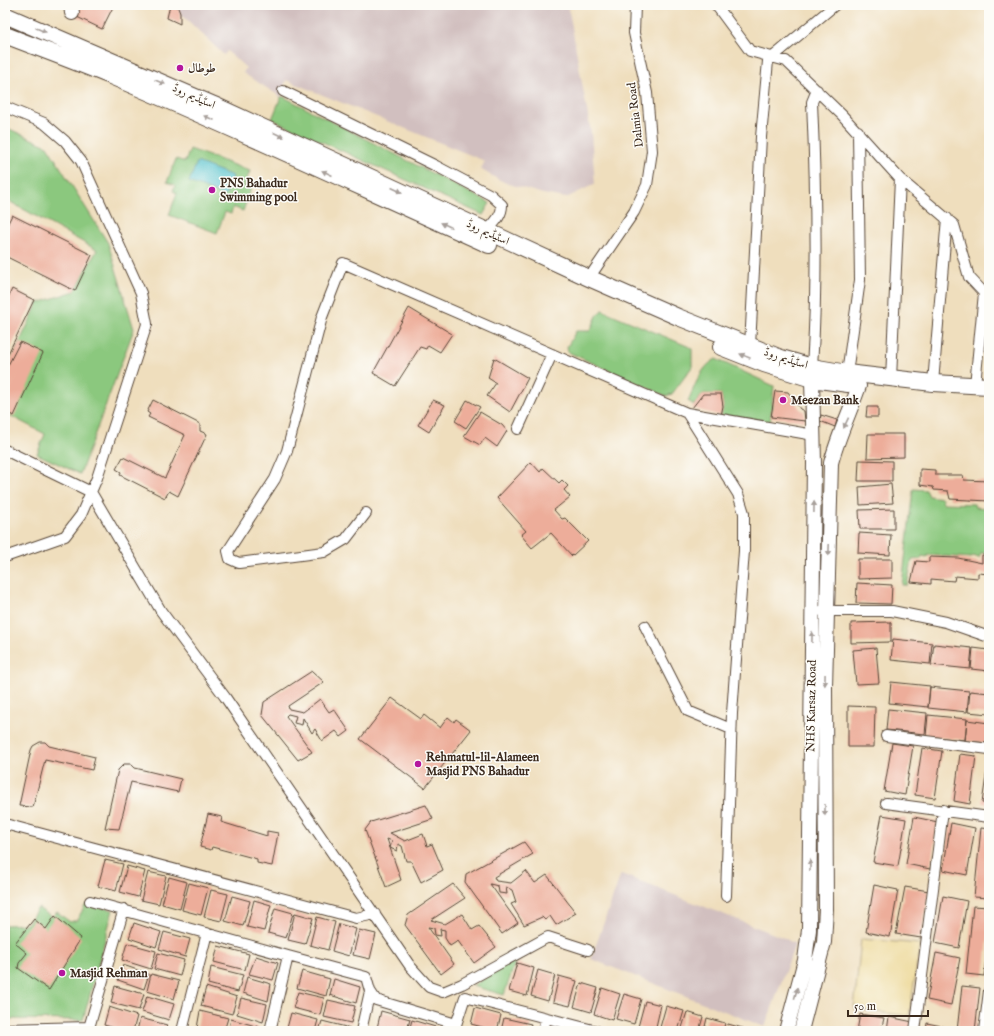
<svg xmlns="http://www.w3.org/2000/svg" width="994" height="1036" viewBox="0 0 994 1036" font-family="'IM FELL English',Amiri,serif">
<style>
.industrial{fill:#d1bfbf}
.green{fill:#8bc87e;stroke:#63794e}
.sand{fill:#eeda9e;stroke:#94825e}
.water{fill:#57c3cf;stroke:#497676}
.building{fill:#edad9a}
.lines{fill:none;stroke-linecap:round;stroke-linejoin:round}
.street-casing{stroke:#564536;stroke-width:12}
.secondary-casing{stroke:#564536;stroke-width:16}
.primary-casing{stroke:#564536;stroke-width:18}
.street{stroke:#fff;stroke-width:10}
.secondary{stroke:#fff;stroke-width:14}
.primary{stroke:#fff;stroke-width:16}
.oneway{fill:#a79f9a}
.poi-dot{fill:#b5179e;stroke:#fdfcf7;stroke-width:1.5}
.labels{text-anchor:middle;stroke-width:3;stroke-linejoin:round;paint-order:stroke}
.poi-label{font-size:12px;font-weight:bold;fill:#3b2a1e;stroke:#fdfcf7;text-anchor:start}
.street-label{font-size:12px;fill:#3b2a1e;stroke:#fdfcf7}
</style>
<rect width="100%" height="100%" fill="#fdfcf7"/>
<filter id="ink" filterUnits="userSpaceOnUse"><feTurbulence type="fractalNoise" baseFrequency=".025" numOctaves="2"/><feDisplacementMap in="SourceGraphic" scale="8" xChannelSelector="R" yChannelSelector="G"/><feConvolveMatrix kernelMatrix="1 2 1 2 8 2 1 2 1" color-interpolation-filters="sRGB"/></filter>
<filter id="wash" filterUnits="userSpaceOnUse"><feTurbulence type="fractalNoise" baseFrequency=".012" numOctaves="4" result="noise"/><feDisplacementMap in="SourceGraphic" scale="16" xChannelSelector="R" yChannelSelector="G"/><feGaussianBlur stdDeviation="0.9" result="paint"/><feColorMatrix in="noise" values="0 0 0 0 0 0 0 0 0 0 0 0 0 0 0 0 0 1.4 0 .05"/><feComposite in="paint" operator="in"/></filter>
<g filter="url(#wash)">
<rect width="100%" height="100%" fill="#efdebd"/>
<!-- industrial -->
<path class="industrial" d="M177,5h390l3,11 21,117 4,51 -29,14 -23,-4 -37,-11 -16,-8 -9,-6 4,-8 -199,-81 -5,17 -38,-24 3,-5 -19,-17 -3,4 -44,-42z
M621,874l163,64 11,6 -30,83 -174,-68z"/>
<!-- green -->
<path class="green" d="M281,97h3l206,106 -7,12 -211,-96z
M5,127l42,19 61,97 26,86 -54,145 -43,-20 8,-20 -40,-21v-40l33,-70 37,-12 22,-41 -92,-51z
M190,149l60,22 -6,15 7,2 -8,23 -10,-4 -2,7 -6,-2 -8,21 -48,-18 8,-22 -4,-2 2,-6 -8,-3 9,-23 9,3z
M602,310l90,38v19l-20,27 -6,2 -98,-44 -1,-5 9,-16h14l7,-15z
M716,359l58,27 -4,38 -49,-8 2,-10 -2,-12h-18l-9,11 -6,-4c7,-15 13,-35 28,-42z
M913,489l13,1 3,6 13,2 1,5 31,1 1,3 14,1v45h-8l-2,5 -6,-2 -1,2 -44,-3 -1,2 -5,-1 -1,3 -9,1 -5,25h-5z
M86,904l27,6 -30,110 -78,-1v-94l22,-1 11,-16 14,9 5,-5 13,10 7,-2z
M517,957l-13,38 -31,-9z"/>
<!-- sand -->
<path class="sand" d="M861,939l59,5 -11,72 -55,-7z"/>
<!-- water -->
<path class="water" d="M197,162l36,14 -8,20 -36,-14z"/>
<g id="blocks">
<!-- building -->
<path class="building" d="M76,5h38l-12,24 -25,-12z
M170,5h7l3,8v11l-13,-6z
M12,215l80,40 -17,36 -70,-35v-27z
M12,289l22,11 -28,58 -1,-54z
M409,308l43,26 -12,18 -12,-7 -2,4 -6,-2 -25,39 -22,-13z
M20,342l23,11 -29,63 -9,-4v-41z
M494,358l34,20 -18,34 -23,-16 9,-13 -8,-5z
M775,391l13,1 12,17 4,2 1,10 -34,-4z
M703,394h18l2,12 -2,10 -29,-8z
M153,400l47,24v7l7,3 -29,62 -9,-5 -4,7 -45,-23 1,-3 -5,-3 7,-12 42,21 20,-43 -37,-18 2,-3 -3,-2z
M433,400l12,5 -16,27 -11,-7z
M467,400l13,7 -14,21 -11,-7z
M867,407h11v10h-12z
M480,412l22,13 5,6 -10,16 -12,-9 -5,7 -16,-9z
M821,415l16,5 -2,7 -15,-6z
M868,434h36v23l-37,1z
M859,460l33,1v20h-34z
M531,462l9,10 3,-4 16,15 3,-3 6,6 -4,4 6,7 -16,13 8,9 3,-1 23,23 -16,15 -21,-23 -19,15 -11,-13 5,-4 -29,-33z
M920,469l15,1v5h28l1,5 25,1v20l-39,-2 -2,-8 -14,-1 -1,-3 -13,-2z
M891,484l2,19 -33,2 -1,-18z
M894,509v20h-34l-1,-19z
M859,533l32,2 -1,20 -32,-2z
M982,555l7,1v18l-11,-1v5l-23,-2 -1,5 -23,-2v5l-20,-2 5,-21 13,1v-5l29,1 24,5z
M858,559h34v19l-34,1z
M857,583l35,2 -1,19 -35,-1z
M891,622v20l-40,1v-20z
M893,639l39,4 -2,21 -39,-4z
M934,644l38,4 -2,21 -39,-4z
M876,648l3,35 -23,1 -3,-34z
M973,648l16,2v21l-18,-2z
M312,671l12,11 -36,24 1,3 14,3 17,-13 9,13 5,-3 15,22 -8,6 -5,-6 -14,10 -7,-12 -3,4 -9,-15 -1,7 -8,-2 2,-7 -8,-2 -2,2 26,36 -14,8 -36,-45 2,-13z
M891,682l39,4 -2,21 -39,-4z
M930,687l39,4 -2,21 -39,-4z
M970,691l19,2v21l-21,-2z
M392,698l29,21 3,-4 16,13 8,-11 6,5 2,-3 15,11 -46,58 -65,-49z
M848,706l27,1 -1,40h-26z
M888,709l39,4 -2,21 -39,-4z
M928,715l39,4 -2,21 -39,-4z
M967,720l22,3v20l-24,-2z
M40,742h5l4,4 46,11 -3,13 -47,-10 -12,47 -14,-1 12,-56 2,-4z
M892,743l21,3 -8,49 -21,-4z
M922,748l20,3 -7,47 -20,-3z
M960,754l16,2 -6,48 -16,-3z
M988,763h1v41l-7,-1z
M124,764h7l4,4 46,11 -3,13 -47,-10 -12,47 -14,-1 13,-58z
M426,805l7,14 -43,14 15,8 18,-7 4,12 5,-2 11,26 -22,12 -10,-21h-5l-4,-15 -4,-2 -1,7 -7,-3 2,-7 -5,-2 14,41 -15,7 -21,-57 6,-8z
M208,814l14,3 -1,5 46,14v-5l11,2 -6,33 -15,-3v-4l-45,-12 -1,3 -11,-3z
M882,815l24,4 -8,47 -25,-4z
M914,817l24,5 -8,47 -24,-5z
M951,823l24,5 -8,47 -24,-5z
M981,828l8,1v69l-15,-1z
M524,842l9,12 -39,23 2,4 15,2 15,-12 9,12 12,-8 29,38 -20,12 -6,-9 -5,4 -3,-3 -18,8 -13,-21 5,-2 -4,-12 -6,-3 1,7 -8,-1 -1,-7 -8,-2 28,39 -16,11 -37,-52 1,-8z
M105,860l18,4 -7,27 -18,-5z
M127,866l18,5 -7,26 -18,-5z
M148,872l18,4 -7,28 -18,-4z
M169,877l18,5 -7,27 -18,-5z
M189,883l19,5 -7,27 -19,-5z
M453,884l12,14 -34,22 14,4 17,-10 10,16 7,-4 17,21 -22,16 -16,-22 -8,5 -5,-8v-8l-5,-1 1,7 -6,-1 -1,-7 -6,-1 26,37 -13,10 -36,-49 3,-10z
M874,885l24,5 -8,47 -24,-5z
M905,887l24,4 -8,47 -25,-4z
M211,890l17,4 -7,27 -17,-4z
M232,896l18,5 -7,25 -18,-5z
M943,896l24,5 -8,47 -24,-5z
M254,900l17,5 -7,26 -17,-4z
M973,906l16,1v23l-5,46 -18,-2z
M275,908l18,5 -7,25 -18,-5z
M295,913l18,5 -8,26 -17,-4z
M55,916l26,22 -32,52 -31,-22 1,-5 8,-10 -12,-10 19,-24 12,10z
M317,917l18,5 -7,28 -18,-5z
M134,923l27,9 -5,15 -27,-9z
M339,924l17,5 -7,27 -17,-5z
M359,930l17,4 -6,25 -17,-4z
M164,932l26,7 -5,18 -26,-8z
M127,943l29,8 -5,18 -29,-9z
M218,946l31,8 -4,16 -31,-8z
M158,953l26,7 -4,16 -26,-7z
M936,953l24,5 -9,47 -24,-5z
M256,956l22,7 -5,17 -24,-6z
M517,963l17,5 -7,28 -18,-5z
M123,965l26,9 -5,15 -26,-9z
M211,967l32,8 -5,17 -30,-8z
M538,970l17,5 -7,26 -17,-5z
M302,971l28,8 -4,17 -29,-8z
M151,974l28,7 -5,18 -27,-8z
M559,976l18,5 -7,25 -17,-4z
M247,977l24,7 -3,17 -25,-8z
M334,979l26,8 -4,16 -26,-8z
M581,983l17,5 -7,24 -17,-5z
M115,986l29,8 -5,16 -28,-7z
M962,986l18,2 -5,43h-18z
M206,987l31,10 -5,17 -31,-8z
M602,988l18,6 -8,26 -18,-6z
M298,992l26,6 -4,17 -27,-7z
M624,994l17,5 -7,25 -18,-5z
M147,996l27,8 -5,16 -27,-8z
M241,998l26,6 -4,18 -26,-8z
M328,1000l27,6 -4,17 -27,-6z
M645,1001l16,4 -6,26 -17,-4z
M666,1006l18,5 -6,20h-19z
M109,1007l28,9 -4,15h-8l-21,-6z
M475,1008l26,7 -4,16 -26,-7z
M200,1011l28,7 -4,13h-14l-13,-3z
M381,1011l29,8 -3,12h-19l-11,-3z
M687,1012l16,5 -4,14h-18z
M291,1013l27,7 -3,11h-18l-10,-3z
M860,1014l24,4 -3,13h-24z
M889,1017l24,5 -1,9h-25z
M140,1018l27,7 -2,6h-28z
M504,1018l27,6 -2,7h-28z
M707,1018l18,5 -2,8h-19z
M231,1019l28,8 -2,4h-29z
M412,1020l27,8 -1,3h-29z
M322,1021l28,7 -1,3h-30z
M927,1023l24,5v3h-25z
M728,1024l18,5v2h-20z"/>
</g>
</g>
<g filter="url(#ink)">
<use href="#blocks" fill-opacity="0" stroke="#564536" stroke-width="1"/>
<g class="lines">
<defs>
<path id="street" d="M716,5l34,46 36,10 56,54 58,64 54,46 15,52 15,16 -9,92
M283,91l153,75 55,29 11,10c0,11 -8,18 -15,26
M5,107l39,16 21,18 16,20 60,132 6,31 -50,154 -16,37 -16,21 -60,21
M589,278l45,-66 13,-27 5,-34 -5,-58 -13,-60 1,-28
M750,346l11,-209 7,-76 67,-56
M812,367c6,-88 4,-177 0,-265l5,-12
M847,373l13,-93 -2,-149
M891,379l9,-200
M933,383l14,-165
M687,413l51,81 6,19v38l-12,162 -6,183
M518,429l34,-75
M5,450l86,42 70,119 64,86 185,269 19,21 14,5 19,-8 86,-47 40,13
M366,513l-20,26 -22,13 -85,11 -9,-4 -2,-8 47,-72 12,-28 35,-134 21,-54 344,150 127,22
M821,611h71l54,11 43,15
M645,626l43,85 43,18
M886,736l103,13
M886,803l103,14
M5,824l351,94 19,-4
M90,901l198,55 -18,75
M288,956l78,21 4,14 6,9 80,24
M5,1029l84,-2
M88,1031l36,-122
M182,1031l25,-98
M361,1031l9,-40
M454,1031l11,-34 132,34
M543,1031l3,-13
M915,1031l28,-221
M984,1031l5,-40"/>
<path id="secondary" d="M71,5l1,8
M786,1031l19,-71 4,-30 5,-467 -2,-84
M801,1031l23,-89 2,-33 -1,-222 6,-224c7,-27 19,-51 28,-77"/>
<path id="primary" d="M5,15l209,90 375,173 89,39 103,41 31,9 35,6 86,10 56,3
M5,35c36,14 72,27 108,42 126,53 251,112 376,168
M721,347l43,17 48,15 36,5"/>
</defs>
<!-- street casing -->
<use href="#street" class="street-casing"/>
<!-- secondary casing -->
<use href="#secondary" class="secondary-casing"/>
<!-- primary casing -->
<use href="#primary" class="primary-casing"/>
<!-- street -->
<use href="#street" class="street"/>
<!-- secondary -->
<use href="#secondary" class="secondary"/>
<!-- primary -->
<use href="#primary" class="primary"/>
</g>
<!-- one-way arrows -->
<defs><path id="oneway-solid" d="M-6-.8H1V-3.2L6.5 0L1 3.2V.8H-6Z"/></defs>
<g class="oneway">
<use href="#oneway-solid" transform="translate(41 30) rotate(23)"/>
<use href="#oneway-solid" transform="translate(160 82) rotate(23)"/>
<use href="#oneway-solid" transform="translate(209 118) rotate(-157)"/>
<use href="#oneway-solid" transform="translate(279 135) rotate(25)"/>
<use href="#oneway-solid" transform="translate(327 173) rotate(-156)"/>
<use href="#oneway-solid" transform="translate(397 190) rotate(25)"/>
<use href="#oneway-solid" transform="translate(446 225) rotate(-156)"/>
<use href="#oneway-solid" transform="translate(745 356) rotate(-158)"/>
<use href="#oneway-solid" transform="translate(846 423) rotate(115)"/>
<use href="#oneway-solid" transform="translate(814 507) rotate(-89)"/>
<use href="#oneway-solid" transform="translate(829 550) rotate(92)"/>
<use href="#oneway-solid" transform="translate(812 637) rotate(-89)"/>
<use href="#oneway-solid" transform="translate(825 680) rotate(91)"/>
<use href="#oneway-solid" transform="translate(825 810) rotate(90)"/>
<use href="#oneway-solid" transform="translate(810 865) rotate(-90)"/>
<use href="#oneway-solid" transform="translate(796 993) rotate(-74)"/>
</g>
</g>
<!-- markers -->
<g class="poi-dot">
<circle cx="180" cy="68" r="4"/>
<circle cx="212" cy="190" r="4"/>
<circle cx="783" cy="400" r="4"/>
<circle cx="418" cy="764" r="4"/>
<circle cx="62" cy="973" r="4"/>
</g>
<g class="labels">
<!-- poi labels -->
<g class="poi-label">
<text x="188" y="72">طوطال</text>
<text x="220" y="187">PNS Bahadur<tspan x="220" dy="14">Swimming pool</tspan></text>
<text x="791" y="404">Meezan Bank</text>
<text x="426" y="761">Rehmatul-lil-Alameen<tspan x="426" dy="14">Masjid PNS Bahadur</tspan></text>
<text x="70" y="977">Masjid Rehman</text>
</g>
<!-- street labels -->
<g class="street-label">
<text transform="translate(194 96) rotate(24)" y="4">اسٹیڈیم روڈ</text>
<text transform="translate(635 115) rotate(-97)" y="4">Dalmia Road</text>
<text transform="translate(488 232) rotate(25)" y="4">اسٹیڈیم روڈ</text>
<text transform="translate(786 358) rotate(18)" y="4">اسٹیڈیم روڈ</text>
<text transform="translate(811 706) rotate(-89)" y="4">NHS Karsaz Road</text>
</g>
</g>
<!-- margin -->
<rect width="994" height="1036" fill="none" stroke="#fdfcf7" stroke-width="20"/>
<!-- scale -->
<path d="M848 1010v6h80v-6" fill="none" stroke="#3b2a1e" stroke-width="2"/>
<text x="854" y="1010" font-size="12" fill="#3b2a1e" stroke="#fdfcf7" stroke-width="3" paint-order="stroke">50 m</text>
</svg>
